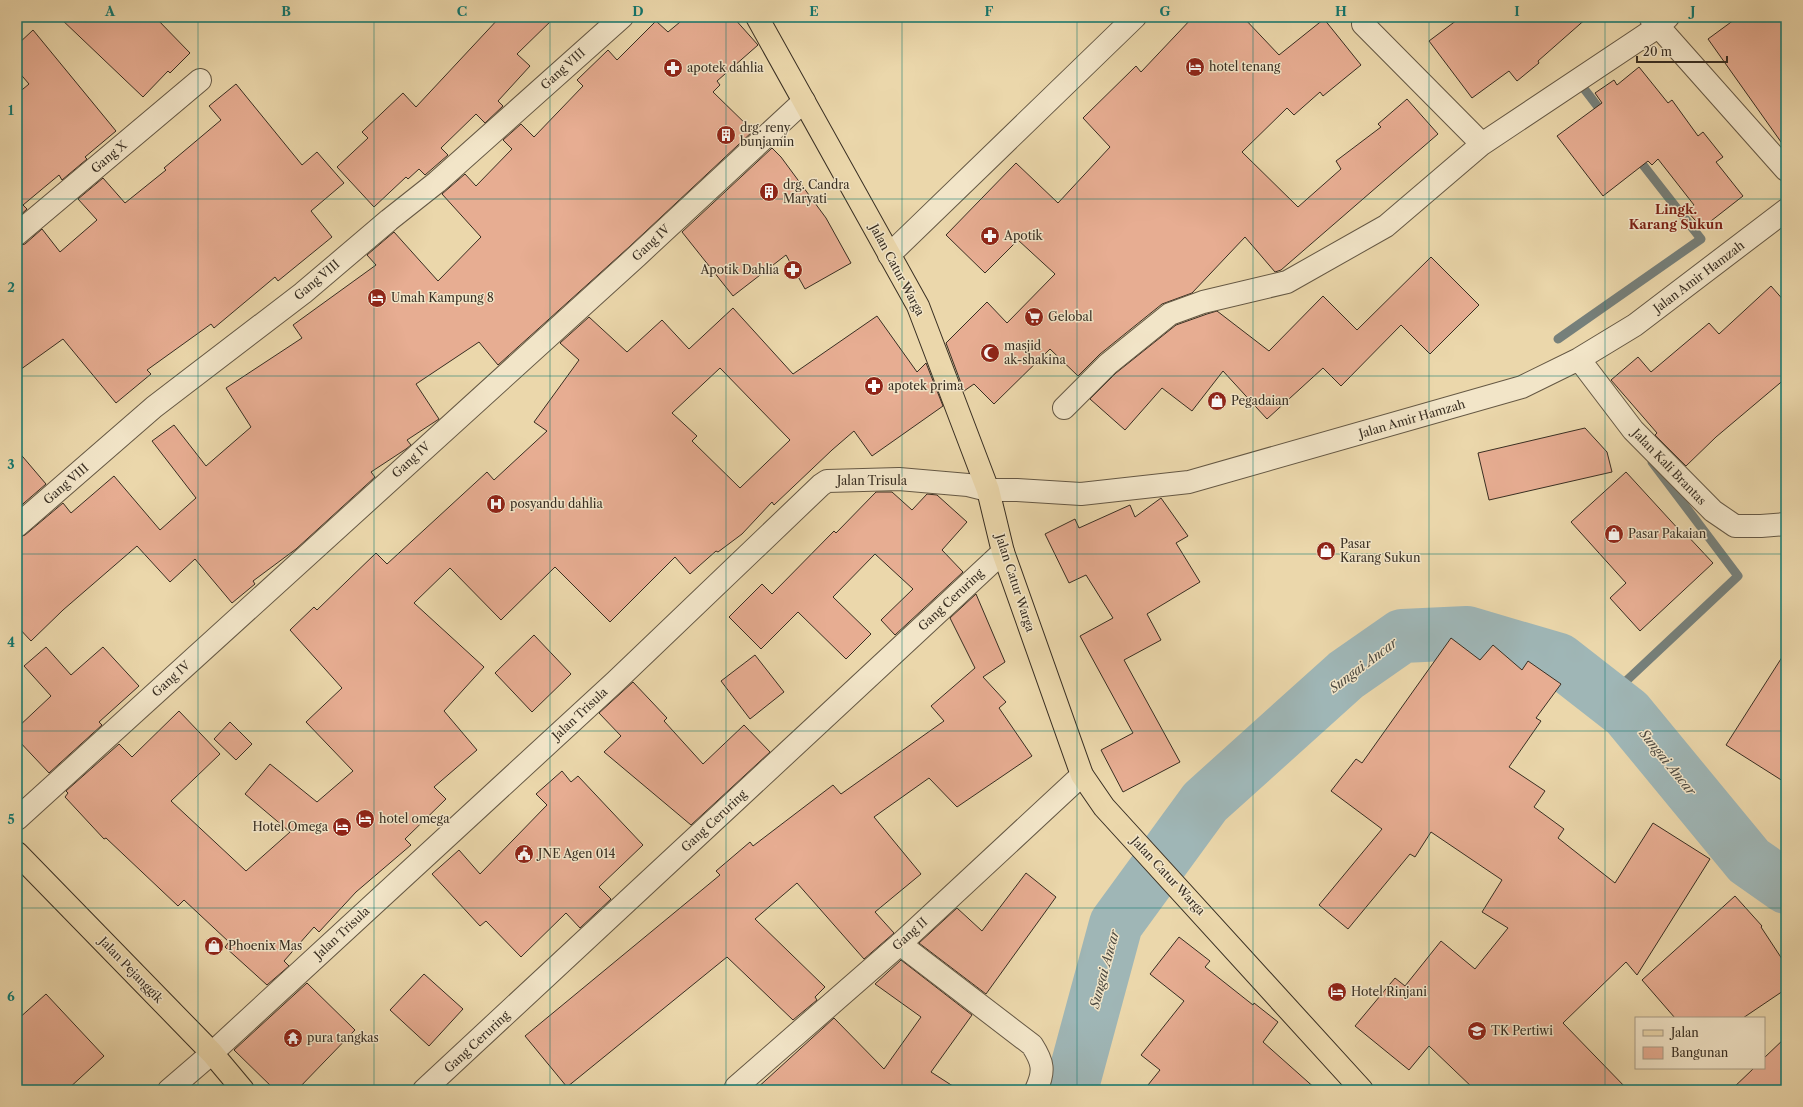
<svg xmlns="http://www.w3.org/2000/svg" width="1803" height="1107" viewBox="0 0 1803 1107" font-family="'Libre Caslon Text',serif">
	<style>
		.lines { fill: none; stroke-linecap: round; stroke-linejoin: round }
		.stream { stroke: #76807b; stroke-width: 9 }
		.river { stroke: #9fb6b6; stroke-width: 54 }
		.building { fill: #e7ad92; stroke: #382e22; fill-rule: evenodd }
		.minor-casing { stroke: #655844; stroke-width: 24 }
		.major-casing { stroke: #382e22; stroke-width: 24 }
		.minor { stroke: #f2e5c8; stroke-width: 22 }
		.major { stroke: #ebd7ab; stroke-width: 22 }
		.grid { fill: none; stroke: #0f766e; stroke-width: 1; stroke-opacity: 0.55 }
		.labels { text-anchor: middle; stroke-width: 3; stroke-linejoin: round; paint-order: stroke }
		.poi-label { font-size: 12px; fill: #382e22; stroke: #f2e5c8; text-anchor: start }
		.street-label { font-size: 12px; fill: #382e22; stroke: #f2e5c8 }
		.neighbourhood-label { font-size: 13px; font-weight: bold; fill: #7a1f14; stroke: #f2e5c8 }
		.water-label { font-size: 13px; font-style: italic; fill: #4d4940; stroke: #f2e5c8 }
		.neatline { fill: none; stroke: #0f766e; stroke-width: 1.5 }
		.grid-label { font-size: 13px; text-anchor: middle; font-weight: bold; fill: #0f766e }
	</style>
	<rect width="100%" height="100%" fill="#ebd7ab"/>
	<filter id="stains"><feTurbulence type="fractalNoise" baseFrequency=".005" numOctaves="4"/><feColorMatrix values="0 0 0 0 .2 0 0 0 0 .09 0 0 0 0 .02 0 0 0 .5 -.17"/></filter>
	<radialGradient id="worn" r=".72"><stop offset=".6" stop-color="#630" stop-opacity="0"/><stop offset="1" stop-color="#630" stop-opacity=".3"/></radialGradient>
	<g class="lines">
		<path class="stream" d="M 1582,86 L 1605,116
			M 1558,339 L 1701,239 L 1636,156
			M 1608,698 L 1738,576 L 1652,462"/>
		<path class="river" d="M 1071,1090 L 1116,924 L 1205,802 L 1346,675 L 1402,636 L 1467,633 L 1559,660 L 1627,713 L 1749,861 L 1786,887"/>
	</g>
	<path class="building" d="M 59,17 L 155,17 L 190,53 L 170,73 L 168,71 L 143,97 Z
		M 500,17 L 555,17 L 517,54 L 530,66 L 498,101 L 503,106 L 485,123 L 476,114 L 441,148 L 448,155 L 425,175 L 419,169 L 408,179 L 406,177 L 374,207 L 337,167 L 368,138 L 362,132 L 403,93 L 416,107 Z
		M 686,17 L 733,17 L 758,45 L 717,81 L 720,85 L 713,92 L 753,131 L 629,247 L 498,365 L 479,342 L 416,384 L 439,419 L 407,440 L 411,445 L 406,449 L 371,472 L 375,477 L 296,549 L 253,581 L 255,584 L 232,603 L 195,559 L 170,582 L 137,546 L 63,610 L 31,641 L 17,626 L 17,538 L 25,535 L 63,503 L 71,513 L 114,476 L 160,530 L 196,498 L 152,441 L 174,425 L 206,466 L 251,427 L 226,388 L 302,338 L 293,325 L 376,265 L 367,255 L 394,232 L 438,281 L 481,237 L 442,194 L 465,174 L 476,186 L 512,149 L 503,140 L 521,124 L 534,137 L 583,86 L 577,80 L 608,50 L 617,60 L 656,21 L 668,32 Z
		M 1193,17 L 1243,17 L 1279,55 L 1324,19 L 1361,65 L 1323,96 L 1320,92 L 1294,115 L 1287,108 L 1242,152 L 1298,207 L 1341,169 L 1336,161 L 1381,127 L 1378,124 L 1407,99 L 1438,134 L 1281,270 L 1275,272 L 1245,237 L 1192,293 L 1162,304 L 1100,354 L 1078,376 L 1050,349 L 994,404 L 974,384 L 964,391 L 946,343 L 987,302 L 1007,323 L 1055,274 L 1018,240 L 985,273 L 946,235 L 1016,163 L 1058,203 L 1110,147 L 1083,118 L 1136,66 L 1141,72 Z
		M 1461,17 L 1588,17 L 1538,61 L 1539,63 L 1517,81 L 1509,71 L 1472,98 L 1429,41 Z
		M 1738,17 L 1786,17 L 1786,149 L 1708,39 Z
		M 33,30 L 116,131 L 85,157 L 87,159 L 62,180 L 59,175 L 23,205 L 27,209 L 17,218 L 17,94 L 29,84 L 17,70 L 17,45 Z
		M 1639,67 L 1668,103 L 1672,100 L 1698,136 L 1703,132 L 1723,157 L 1716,162 L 1743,196 L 1702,228 L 1687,211 L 1694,205 L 1658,159 L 1652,165 L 1648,161 L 1603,196 L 1557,136 L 1602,103 L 1595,93 L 1614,80 L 1617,85 Z
		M 236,84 L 302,165 L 317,152 L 344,183 L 311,211 L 332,237 L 278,281 L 275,277 L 214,328 L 211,324 L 147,370 L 151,374 L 116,403 L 63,339 L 17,372 L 17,246 L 25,244 L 42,229 L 60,252 L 97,220 L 78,199 L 103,178 L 125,203 L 166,170 L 164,168 L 221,120 L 209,106 Z
		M 772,148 L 781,157 L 826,218 L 851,263 L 805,289 L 786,255 L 733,296 L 682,232 Z
		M 1431,257 L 1479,305 L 1430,354 L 1401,325 L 1341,386 L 1323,368 L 1267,419 L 1223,371 L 1192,411 L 1162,388 L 1125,430 L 1090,399 L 1116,373 L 1176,325 L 1207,314 L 1217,311 L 1269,351 L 1323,296 L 1357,330 Z
		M 1771,286 L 1786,303 L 1786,378 L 1716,437 L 1686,466 L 1655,435 L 1657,433 L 1611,380 L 1638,357 L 1651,372 L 1709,323 L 1719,334 Z
		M 733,308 L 793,374 L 877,316 L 917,372 L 926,363 L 943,406 L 872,456 L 854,431 L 832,450 L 774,505 L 772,502 L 742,534 L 718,552 L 716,551 L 690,574 L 675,557 L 610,622 L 555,567 L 501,620 L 450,568 L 414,603 L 484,667 L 444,711 L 477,750 L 434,787 L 446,799 L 405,839 L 411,845 L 356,892 L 319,932 L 314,927 L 284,961 L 289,966 L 267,985 L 225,947 L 229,942 L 184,900 L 178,906 L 106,838 L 104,839 L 65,797 L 68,793 L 66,791 L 119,744 L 132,757 L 179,711 L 220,754 L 171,801 L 246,871 L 290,832 L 245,794 L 270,764 L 317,802 L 353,771 L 306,722 L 342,688 L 290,630 L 314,607 L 317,610 L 376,553 L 387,564 L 487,472 L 494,480 L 547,431 L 534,422 L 579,360 L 560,343 L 589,317 L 627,352 L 662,320 L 689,349 ZM 720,368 L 790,440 L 740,488 L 692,441 L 697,436 L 672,413 Z
		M 1585,428 L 1607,452 L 1612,472 L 1489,500 L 1478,453 Z
		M 17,450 L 46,484 L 17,509 Z
		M 1626,472 L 1681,532 L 1683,531 L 1713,563 L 1640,631 L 1610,598 L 1626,583 L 1571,522 Z
		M 876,492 L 892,492 L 912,510 L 927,494 L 937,495 L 967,522 L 942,550 L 963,572 L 895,635 L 881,620 L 913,589 L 875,554 L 833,597 L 871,634 L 846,659 L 798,612 L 761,649 L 729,617 L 762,584 L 772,594 L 834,531 L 836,533 Z
		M 1161,498 L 1188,536 L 1176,543 L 1200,582 L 1147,614 L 1161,640 L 1124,660 L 1180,762 L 1123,792 L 1101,750 L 1133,733 L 1080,636 L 1113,618 L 1086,575 L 1069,583 L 1045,534 L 1075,519 L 1079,528 L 1130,505 L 1135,517 Z
		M 976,594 L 1005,662 L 983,677 L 1006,702 L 999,708 L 1032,756 L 957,807 L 929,778 L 874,817 L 921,874 L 875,912 L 894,933 L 864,959 L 797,883 L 755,919 L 825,987 L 815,997 L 817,1000 L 793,1020 L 727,957 L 567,1087 L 525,1036 L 720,875 L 716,871 L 750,842 L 753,846 L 833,785 L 841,794 L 944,721 L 931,706 L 975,668 L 950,618 Z
		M 534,635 L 571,674 L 532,712 L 495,673 Z
		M 1451,638 L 1480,660 L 1493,645 L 1522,670 L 1528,661 L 1561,684 L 1536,718 L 1541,721 L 1509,767 L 1545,791 L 1534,807 L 1564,829 L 1558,838 L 1615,883 L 1653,823 L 1710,859 L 1637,975 L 1626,962 L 1563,1023 L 1628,1090 L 1475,1090 L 1429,1046 L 1409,1070 L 1355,1026 L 1395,978 L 1405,986 L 1441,941 L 1475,969 L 1508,928 L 1482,912 L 1502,880 L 1431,832 L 1415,857 L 1410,854 L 1348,929 L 1319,905 L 1382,829 L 1331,791 L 1356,759 L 1362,763 Z
		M 46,647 L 71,675 L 103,647 L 139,686 L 99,722 L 102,725 L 49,773 L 17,739 L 17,728 L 51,696 L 24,666 Z
		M 1786,651 L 1786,783 L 1726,745 Z
		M 755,655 L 784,692 L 750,719 L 721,681 Z
		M 633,682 L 667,718 L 664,721 L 703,764 L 744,725 L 770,752 L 691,825 L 604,752 L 621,736 L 599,713 Z
		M 230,722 L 252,744 L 236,760 L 214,739 Z
		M 562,771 L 571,782 L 578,776 L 643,845 L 599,887 L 611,899 L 580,928 L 566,913 L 521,957 L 486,921 L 480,926 L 432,874 L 459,850 L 480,874 L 547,805 L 536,794 Z
		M 1026,873 L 1056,897 L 986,994 L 919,943 L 957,908 L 982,931 Z
		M 1735,896 L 1762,926 L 1761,927 L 1786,965 L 1786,989 L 1743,1018 L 1675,1018 L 1642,980 Z
		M 1179,937 L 1210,961 L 1205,967 L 1253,1005 L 1254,1003 L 1278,1022 L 1263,1042 L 1317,1090 L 1144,1090 L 1160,1070 L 1141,1055 L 1184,1001 L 1150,974 Z
		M 901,960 L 972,1015 L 931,1072 L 959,1090 L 755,1090 L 834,1018 L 884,1069 L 921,1017 L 875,984 Z
		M 424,974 L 463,1009 L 429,1046 L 390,1010 Z
		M 307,983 L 355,1030 L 297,1090 L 275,1090 L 234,1050 Z
		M 46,994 L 104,1056 L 67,1090 L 17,1090 L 17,1020 Z
		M 1786,1037 L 1786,1090 L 1731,1090 L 1754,1068 L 1764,1068 L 1764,1058 Z"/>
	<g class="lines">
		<g class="minor-casing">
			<path id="minor" d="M 1650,17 L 1786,170
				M 1363,24 L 1482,144
				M 17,234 L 200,80
				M 889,255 L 1135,17
				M 1579,359 L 1633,430 L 1713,511 L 1735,526 L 1761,526 L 1786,524
				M 1064,408 L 1108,364 L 1170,314 L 1203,302 L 1287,282 L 1386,226 L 1482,144 L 1659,26 L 1668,17
				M 17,526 L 154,407 L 303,293 L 389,220 L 437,182 L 622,17
				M 17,819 L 637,256 L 804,101
				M 900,944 L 1032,1045 C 1043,1062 1045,1071 1036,1090
				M 169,1090 L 212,1053 L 616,681 L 821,485 L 827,481 L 899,479 L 968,485 L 988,490 L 1017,490 L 1081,494 L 1189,482 L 1522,387 L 1579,359 L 1635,325 L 1786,210
				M 424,1090 L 1003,552
				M 735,1090 L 736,1087 L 900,944 L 1082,775"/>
		</g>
		<g class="major-casing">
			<path id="major" d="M 757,17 L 918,306 L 988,490 L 1003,552 L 1082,775 L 1104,807 L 1362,1090
				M 17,853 L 212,1053 L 243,1090"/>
		</g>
		<use href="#minor" class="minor"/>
		<use href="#major" class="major"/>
	</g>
	<path class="grid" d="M 198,17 L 198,1090M 374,17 L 374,1090M 550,17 L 550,1090M 726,17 L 726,1090M 902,17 L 902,1090M 1077,17 L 1077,1090M 1253,17 L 1253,1090M 1429,17 L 1429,1090M 1605,17 L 1605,1090M 17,199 L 1786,199M 17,376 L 1786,376M 17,554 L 1786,554M 17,731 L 1786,731M 17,908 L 1786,908"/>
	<defs>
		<g id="hotel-disc" transform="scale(1)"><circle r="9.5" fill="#8f2418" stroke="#f2e5c8"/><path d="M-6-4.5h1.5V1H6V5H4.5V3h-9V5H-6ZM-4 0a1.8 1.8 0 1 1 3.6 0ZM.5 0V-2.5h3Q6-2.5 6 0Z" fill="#fff"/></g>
		<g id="pharmacy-disc" transform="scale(1)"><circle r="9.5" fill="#8f2418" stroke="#f2e5c8"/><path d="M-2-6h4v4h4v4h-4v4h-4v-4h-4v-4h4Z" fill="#fff"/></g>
		<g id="building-disc" transform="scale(1)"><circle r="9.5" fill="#8f2418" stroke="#f2e5c8"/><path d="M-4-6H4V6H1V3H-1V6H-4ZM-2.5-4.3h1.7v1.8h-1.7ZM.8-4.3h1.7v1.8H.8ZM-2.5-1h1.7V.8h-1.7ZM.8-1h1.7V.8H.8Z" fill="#fff"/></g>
		<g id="supermarket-disc" transform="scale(1)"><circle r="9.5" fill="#8f2418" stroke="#f2e5c8"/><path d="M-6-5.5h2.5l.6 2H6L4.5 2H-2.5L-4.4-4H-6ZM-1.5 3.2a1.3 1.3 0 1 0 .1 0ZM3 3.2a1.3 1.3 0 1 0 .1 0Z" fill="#fff"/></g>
		<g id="mosque-disc" transform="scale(1)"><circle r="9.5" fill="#8f2418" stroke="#f2e5c8"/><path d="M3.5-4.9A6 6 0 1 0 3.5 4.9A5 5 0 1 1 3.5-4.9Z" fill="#fff"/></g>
		<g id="shop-disc" transform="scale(1)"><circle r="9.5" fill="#8f2418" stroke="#f2e5c8"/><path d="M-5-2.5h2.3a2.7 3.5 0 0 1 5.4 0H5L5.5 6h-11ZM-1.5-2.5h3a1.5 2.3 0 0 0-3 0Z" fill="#fff"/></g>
		<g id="hospital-disc" transform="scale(1)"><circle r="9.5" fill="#8f2418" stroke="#f2e5c8"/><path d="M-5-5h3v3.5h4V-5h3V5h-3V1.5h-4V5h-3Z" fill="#fff"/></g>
		<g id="civic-disc" transform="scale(1)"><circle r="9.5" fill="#8f2418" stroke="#f2e5c8"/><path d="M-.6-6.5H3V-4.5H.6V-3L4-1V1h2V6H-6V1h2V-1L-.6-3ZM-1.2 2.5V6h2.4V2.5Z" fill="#fff"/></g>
		<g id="school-disc" transform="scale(1)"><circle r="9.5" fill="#8f2418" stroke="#f2e5c8"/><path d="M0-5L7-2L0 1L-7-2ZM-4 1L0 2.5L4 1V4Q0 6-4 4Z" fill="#fff"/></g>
		<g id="temple-disc" transform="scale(1)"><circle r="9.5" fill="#8f2418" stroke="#f2e5c8"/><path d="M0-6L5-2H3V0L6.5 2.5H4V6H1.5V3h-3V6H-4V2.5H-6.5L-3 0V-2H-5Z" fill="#fff"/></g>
	</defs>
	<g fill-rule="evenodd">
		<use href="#hotel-disc" x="1195" y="67"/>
		<use href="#pharmacy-disc" x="673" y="68"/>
		<use href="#building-disc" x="726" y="135"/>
		<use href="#building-disc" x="769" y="192"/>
		<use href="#pharmacy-disc" x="990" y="236"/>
		<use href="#pharmacy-disc" x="793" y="270"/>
		<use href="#hotel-disc" x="377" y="298"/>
		<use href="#supermarket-disc" x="1034" y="317"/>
		<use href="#mosque-disc" x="990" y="353"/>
		<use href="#pharmacy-disc" x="874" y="386"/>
		<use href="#shop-disc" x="1217" y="401"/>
		<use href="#hospital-disc" x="496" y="504"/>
		<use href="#shop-disc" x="1614" y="534"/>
		<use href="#shop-disc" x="1326" y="551"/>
		<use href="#hotel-disc" x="365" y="819"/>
		<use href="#hotel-disc" x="342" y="827"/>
		<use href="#civic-disc" x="524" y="854"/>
		<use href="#shop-disc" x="214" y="946"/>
		<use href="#hotel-disc" x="1337" y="992"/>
		<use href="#school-disc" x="1477" y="1031"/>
		<use href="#temple-disc" x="293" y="1038"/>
	</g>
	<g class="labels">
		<g class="poi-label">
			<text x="1209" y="71">hotel tenang</text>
			<text x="687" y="72">apotek dahlia</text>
			<text x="740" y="132">drg. reny<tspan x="740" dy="14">bunjamin</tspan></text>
			<text x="783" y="189">drg. Candra<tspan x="783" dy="14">Maryati</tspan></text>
			<text x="1004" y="240">Apotik</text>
			<text x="779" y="274" text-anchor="end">Apotik Dahlia</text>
			<text x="391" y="302">Umah Kampung 8</text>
			<text x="1048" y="321">Gelobal</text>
			<text x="1004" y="350">masjid<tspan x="1004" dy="14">ak-shakina</tspan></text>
			<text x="888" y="390">apotek prima</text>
			<text x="1231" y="405">Pegadaian</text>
			<text x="510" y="508">posyandu dahlia</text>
			<text x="1628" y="538">Pasar Pakaian</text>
			<text x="1340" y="548">Pasar<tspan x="1340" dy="14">Karang Sukun</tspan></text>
			<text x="379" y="823">hotel omega</text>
			<text x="328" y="831" text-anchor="end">Hotel Omega</text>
			<text x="538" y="858">JNE Agen 014</text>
			<text x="228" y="950">Phoenix Mas</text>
			<text x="1351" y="996">Hotel Rinjani</text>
			<text x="1491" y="1035">TK Pertiwi</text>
			<text x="307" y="1042">pura tangkas</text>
		</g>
		<g class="street-label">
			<text transform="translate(563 69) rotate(-42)" y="4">Gang VIII</text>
			<text transform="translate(109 157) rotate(-40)" y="4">Gang X</text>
			<text transform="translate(651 243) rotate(-43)" y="4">Gang IV</text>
			<text transform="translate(897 270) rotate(62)" y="4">Jalan Catur Warga</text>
			<text transform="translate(1699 277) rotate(-37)" y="4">Jalan Amir Hamzah</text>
			<text transform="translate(317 280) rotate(-40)" y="4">Gang VIII</text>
			<text transform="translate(1412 419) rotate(-16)" y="4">Jalan Amir Hamzah</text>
			<text transform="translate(411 460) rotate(-42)" y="4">Gang IV</text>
			<text transform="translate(1669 467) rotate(46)" y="4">Jalan Kali Brantas</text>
			<text x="872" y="485">Jalan Trisula</text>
			<text transform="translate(66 484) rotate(-41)" y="4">Gang VIII</text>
			<text transform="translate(1015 583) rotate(72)" y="4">Jalan Catur Warga</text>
			<text transform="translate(951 600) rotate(-43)" y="4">Gang Ceruring</text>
			<text transform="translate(171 679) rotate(-42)" y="4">Gang IV</text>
			<text transform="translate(580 714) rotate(-43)" y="4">Jalan Trisula</text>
			<text transform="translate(714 821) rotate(-43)" y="4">Gang Ceruring</text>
			<text transform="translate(1168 876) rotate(47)" y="4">Jalan Catur Warga</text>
			<text transform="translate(342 933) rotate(-43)" y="4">Jalan Trisula</text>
			<text transform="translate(910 934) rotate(-42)" y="4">Gang II</text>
			<text transform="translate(131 970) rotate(46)" y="4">Jalan Pejanggik</text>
			<text transform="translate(477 1042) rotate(-43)" y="4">Gang Ceruring</text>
		</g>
		<g class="neighbourhood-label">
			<text x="1676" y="214">Lingk.<tspan x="1676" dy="15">Karang Sukun</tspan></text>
		</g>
		<g class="water-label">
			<text transform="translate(1363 665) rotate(-37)" y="5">Sungai Ancar</text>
			<text transform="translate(1668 762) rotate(51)" y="5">Sungai Ancar</text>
			<text transform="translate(1104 969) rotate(-75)" y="5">Sungai Ancar</text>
		</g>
	</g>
	<rect width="1803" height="1107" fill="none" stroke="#ebd7ab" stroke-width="44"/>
	<rect x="1635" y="1017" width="130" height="52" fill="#f2e5c8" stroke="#a89c86"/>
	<rect x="1643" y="1030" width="20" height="6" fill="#ebd7ab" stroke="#a89c86"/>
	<text x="1671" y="1037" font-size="12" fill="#382e22">Jalan</text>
	<rect x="1643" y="1047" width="20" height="12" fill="#e7ad92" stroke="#a89c86"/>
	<text x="1671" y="1057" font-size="12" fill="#382e22">Bangunan</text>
	<path d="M1637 56v6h90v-6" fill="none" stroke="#382e22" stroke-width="2"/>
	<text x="1643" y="56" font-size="12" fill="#382e22" stroke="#f2e5c8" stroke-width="3" paint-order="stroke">20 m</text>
	<rect x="22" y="22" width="1759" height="1063" class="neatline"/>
	<g class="grid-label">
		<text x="110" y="16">A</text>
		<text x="286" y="16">B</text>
		<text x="462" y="16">C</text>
		<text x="638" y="16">D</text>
		<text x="814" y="16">E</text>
		<text x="989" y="16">F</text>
		<text x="1165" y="16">G</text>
		<text x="1341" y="16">H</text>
		<text x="1517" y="16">I</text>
		<text x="1693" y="16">J</text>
		<text x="11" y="115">1</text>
		<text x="11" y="292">2</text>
		<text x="11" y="469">3</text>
		<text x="11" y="647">4</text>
		<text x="11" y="824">5</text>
		<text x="11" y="1001">6</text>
	</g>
	<rect width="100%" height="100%" filter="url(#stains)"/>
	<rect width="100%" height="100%" fill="url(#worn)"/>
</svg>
